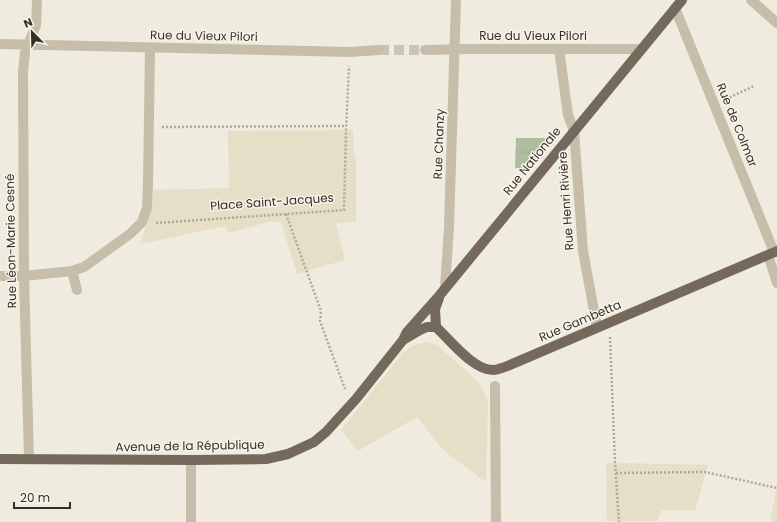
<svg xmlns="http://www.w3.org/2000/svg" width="777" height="522" viewBox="0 0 777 522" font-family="Poppins,sans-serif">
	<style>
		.green { fill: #adbd9f }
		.plaza { fill: #e6dec6 }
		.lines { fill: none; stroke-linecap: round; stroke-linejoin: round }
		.minor-tunnel { stroke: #cac5ba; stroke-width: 10; stroke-dasharray: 10 5; stroke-linecap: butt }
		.path { stroke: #b2a795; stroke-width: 2.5; stroke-dasharray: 2 2; stroke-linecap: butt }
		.minor { stroke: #c6bdab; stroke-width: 10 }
		.major { stroke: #75695c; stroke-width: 10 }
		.labels { text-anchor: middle; stroke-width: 3; stroke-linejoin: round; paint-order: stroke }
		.street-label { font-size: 12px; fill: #352f29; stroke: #f8f4ea }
	</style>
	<rect width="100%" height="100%" fill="#efebde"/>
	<path class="green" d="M 516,138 L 550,138 L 524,168 L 515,168 Z"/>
	<path class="plaza" d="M 353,130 L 354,157 L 356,158 L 356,221 L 336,224 L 345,260 L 297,274 L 281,222 L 269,222 L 228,233 L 226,226 L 140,244 L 152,208 L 153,190 L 229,188 L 228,131 Z
		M 426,342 L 437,345 L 471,375 L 482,387 L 488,403 L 486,482 L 448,454 L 439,445 L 417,417 L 358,451 L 341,430 L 404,352 L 414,345 Z
		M 606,463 L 623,463 L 708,465 L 695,511 L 662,510 L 657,521 L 607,521 Z
		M 777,486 L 777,522 L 773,522 L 770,521 Z"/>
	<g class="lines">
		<path class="minor-tunnel" d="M 379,50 L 425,50"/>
		<path class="path" d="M 726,99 L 754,86
			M 162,127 L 346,126
			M 516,152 L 538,153
			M 286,214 L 321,311 L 320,321 L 345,389
			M 156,223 L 344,210 L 346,130 L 349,66
			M 610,337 L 615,463 L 619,522
			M 616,473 L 705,472 L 777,488"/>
		<path class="minor" d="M 751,0 L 777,23
			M 675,8 L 774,252
			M 0,44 L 350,52 L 379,50
			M 559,49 L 568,115 L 574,131 L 583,251 L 597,327
			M 425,50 L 470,49 L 641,49
			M 768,255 L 777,283
			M 72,271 L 77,290
			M 0,276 L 24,276 L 72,271 L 84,267 L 130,234 L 142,222 L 147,208 L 148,184 L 150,48
			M 445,288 L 449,227 L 456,0
			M 495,386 L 496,522
			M 29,459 L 24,276 L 23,71 L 25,53 L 36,25 L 37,0
			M 191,460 L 191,522"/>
		<path class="major" d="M 436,327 L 435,309 L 439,298
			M 404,338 L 407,332 L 439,296 L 682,0
			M 0,459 L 191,460 L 266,459 L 288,454 L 314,442 L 326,432 L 356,399 L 403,340 L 420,330 L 427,327 L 436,327 C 450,340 473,370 493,370 C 497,370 501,368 505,367 L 777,251"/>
	</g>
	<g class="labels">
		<g class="street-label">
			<text transform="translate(204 36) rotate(1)" y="4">Rue du Vieux Pilori</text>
			<text x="533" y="40">Rue du Vieux Pilori</text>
			<text transform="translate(737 125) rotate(68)" y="4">Rue de Colmar</text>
			<text transform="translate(439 144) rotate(-88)" y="4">Rue Chanzy</text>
			<text transform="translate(532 161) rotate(-51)" y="4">Rue Nationale</text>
			<text transform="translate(566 201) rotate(-94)" y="4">Rue Henri Rivière</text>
			<text transform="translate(272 202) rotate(-4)" y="4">Place Saint-Jacques</text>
			<text transform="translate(11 241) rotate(-91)" y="4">Rue Léon-Marie Cesné</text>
			<text transform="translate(580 321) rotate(-23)" y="4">Rue Gambetta</text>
			<text transform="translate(190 446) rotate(-1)" y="4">Avenue de la République</text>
		</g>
	</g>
	<g transform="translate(32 32) rotate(337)" stroke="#f8f4ea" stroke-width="3" paint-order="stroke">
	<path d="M0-3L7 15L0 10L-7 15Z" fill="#352f29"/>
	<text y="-6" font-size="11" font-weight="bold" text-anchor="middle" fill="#352f29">N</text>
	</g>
	<path d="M14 502v6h56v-6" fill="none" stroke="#352f29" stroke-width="2"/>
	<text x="20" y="502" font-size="12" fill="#352f29" stroke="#f8f4ea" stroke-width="3" paint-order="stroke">20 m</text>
</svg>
